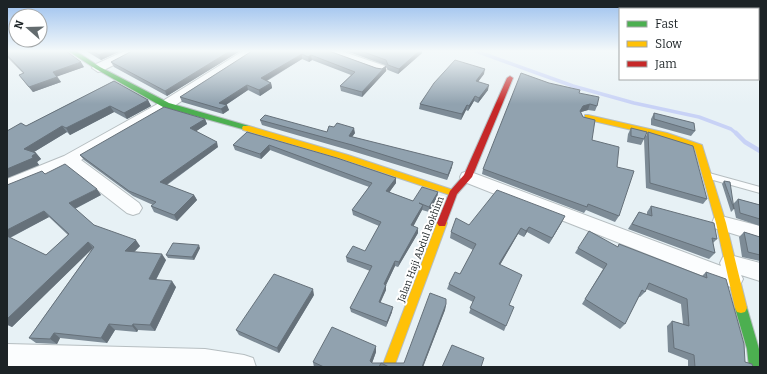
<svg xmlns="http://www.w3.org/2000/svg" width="767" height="374" viewBox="0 0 767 374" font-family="Bitter,serif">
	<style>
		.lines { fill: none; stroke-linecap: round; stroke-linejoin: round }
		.stream-far1 { stroke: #c8d2f6; stroke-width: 3.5 }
		.stream { stroke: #c8d2f6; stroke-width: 4.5 }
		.lane-casing { stroke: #b6bec1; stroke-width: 2 }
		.street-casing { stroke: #b6bec1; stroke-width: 2 }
		.fast-casing { stroke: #b6bec1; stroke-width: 2 }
		.slow-casing { stroke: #b6bec1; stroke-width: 2 }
		.jam-casing { stroke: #b6bec1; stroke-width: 2 }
		.lane { fill: #fbfdfe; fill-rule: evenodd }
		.street { fill: #fbfdfe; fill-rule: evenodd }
		.fast { fill: #4caf50; fill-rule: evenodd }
		.slow { fill: #ffc107; fill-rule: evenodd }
		.jam { fill: #c62828; fill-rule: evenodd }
		.wall { fill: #7d8b96; fill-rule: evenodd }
		.shaded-wall { fill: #66717a }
		.building { fill: #91a2af; stroke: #66717a }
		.labels { text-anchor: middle; stroke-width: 4; stroke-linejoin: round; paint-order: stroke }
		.street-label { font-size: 10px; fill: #1c2326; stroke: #fff }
	</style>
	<rect width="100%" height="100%" fill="#e7f1f5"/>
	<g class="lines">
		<path class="stream-far1" d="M 476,51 L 573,86 L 634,103 L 699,117 L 731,129 L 737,134"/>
		<path class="stream" d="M 736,133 L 745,142 L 760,151"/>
		<g class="lane-casing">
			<path id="lane" d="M 709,173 L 760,187 L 760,193 L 706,178 L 705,176 Z"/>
		</g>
		<g class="street-casing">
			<path id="street" d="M 125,51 L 141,51 L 102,71 L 98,72 L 92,68 L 94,65 Z
				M 243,51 L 258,51 L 171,108 L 81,160 L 139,203 L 142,208 L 139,213 L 133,215 L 127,213 L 68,167 L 7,192 L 7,179 L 64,156 L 161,102 Z
				M 323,51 L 341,51 L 385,66 L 387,69 L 381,73 L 377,72 L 325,53 Z
				M 468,171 L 721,266 L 720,263 L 723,257 L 730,255 L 760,263 L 760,281 L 741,275 L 743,279 L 740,285 L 733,288 L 726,285 L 462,181 L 460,177 L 462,173 Z
				M 721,216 L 760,226 L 760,242 L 714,228 L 712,223 L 714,218 Z
				M 7,344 L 205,349 L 244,355 L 253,358 L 256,367 L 7,367 Z"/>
		</g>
		<g class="fast-casing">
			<path id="fast" d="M 68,51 L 76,51 L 100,67 L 169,103 L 249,126 L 250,128 L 246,130 L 163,107 L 96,69 Z
				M 741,303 L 745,304 L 747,308 L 759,349 L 760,367 L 749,367 L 747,349 L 735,308 L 737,304 Z"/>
		</g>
		<g class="slow-casing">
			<path id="slow" d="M 585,115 L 588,115 L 667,133 L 702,145 L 726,223 L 747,308 L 745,312 L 741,313 L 737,312 L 735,308 L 716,223 L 695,149 L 662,137 L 585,119 Z
				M 243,126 L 249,126 L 348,155 L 456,191 L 458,193 L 453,196 L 342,159 L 243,130 L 242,128 Z
				M 442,219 L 445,220 L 447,223 L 394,367 L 382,367 L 437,223 L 439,220 Z"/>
		</g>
		<g class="jam-casing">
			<path id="jam" d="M 510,76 L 513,78 L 472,177 L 457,194 L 445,226 L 439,226 L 437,223 L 450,191 L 464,175 L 507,78 Z"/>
		</g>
		<use href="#lane" class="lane"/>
		<use href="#street" class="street"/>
		<use href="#fast" class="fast"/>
		<use href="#slow" class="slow"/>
		<use href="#jam" class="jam"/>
	</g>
	<path class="wall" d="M 7,51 L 84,67 L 57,76 L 61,82 L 33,92 L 19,75 L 23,73 L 8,58 L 7,58 Z
		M 86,51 L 121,51 L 101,60 Z
		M 132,51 L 240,51 L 167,96 L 114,67 L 111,62 Z
		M 252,51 L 329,51 L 376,68 L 382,69 L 386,66 L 385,65 L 346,51 L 422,51 L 422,53 L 398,74 L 388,70 L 386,67 L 386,71 L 362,97 L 341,91 L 340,86 L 351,75 L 312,60 L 309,62 L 302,59 L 267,81 L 271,83 L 272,88 L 260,96 L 248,90 L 226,105 L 229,110 L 223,114 L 182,102 L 180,97 Z
		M 484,74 L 478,81 L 488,90 L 478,103 L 474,101 L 468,111 L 466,110 L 461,120 L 419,109 L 420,104 Z
		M 114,81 L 148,100 L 151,106 L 127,119 L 114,112 L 70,135 L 67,132 L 34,152 L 36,153 L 41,159 L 37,162 L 39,165 L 7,178 L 7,131 L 26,126 Z
		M 579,93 L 597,106 L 595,111 L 588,110 L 581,112 L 592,140 L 617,167 L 619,216 L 615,222 L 586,210 L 584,213 L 482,174 L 483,169 Z
		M 654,113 L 695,131 L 691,136 L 651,125 L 651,119 Z
		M 205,119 L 207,124 L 196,131 L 218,147 L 167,185 L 194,195 L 197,200 L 177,221 L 154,212 L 151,206 L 153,205 L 133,196 L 84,160 L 80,155 Z
		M 260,120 L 327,132 L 355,133 L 352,137 L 452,167 L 447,180 L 352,151 L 262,125 Z
		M 631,128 L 646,136 L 648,132 L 707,199 L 703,204 L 646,188 L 644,139 L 641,145 L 627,142 L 628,134 Z
		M 247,132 L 396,178 L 396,183 L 389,192 L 413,201 L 438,192 L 437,198 L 429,212 L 422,210 L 413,226 L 418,233 L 398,267 L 395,266 L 386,285 L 386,290 L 380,302 L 392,312 L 386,327 L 351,312 L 350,308 L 370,271 L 347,262 L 346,257 L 365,251 L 379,226 L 353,215 L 352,210 L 369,187 L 270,150 L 261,159 L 235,150 L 233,145 Z
		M 45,174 L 101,195 L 75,209 L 94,225 L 140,246 L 134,252 L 166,260 L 156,280 L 176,287 L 155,331 L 138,330 L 137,332 L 115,330 L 107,343 L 60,338 L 57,344 L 36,343 L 29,338 L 93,248 L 12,327 L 7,325 L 7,185 ZM 49,217 L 68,235 L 46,255 L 10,238 Z
		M 724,181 L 734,209 L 731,212 L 722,184 Z
		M 738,199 L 760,205 L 760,226 L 736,218 L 733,204 Z
		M 651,206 L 717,239 L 713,243 L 715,253 L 709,259 L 628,229 L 639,212 L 647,215 L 647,212 Z
		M 562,222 L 549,244 L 527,232 L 524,237 L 518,234 L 500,265 L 509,305 L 506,326 L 504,331 L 469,313 L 473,302 L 447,289 L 449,284 L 460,274 L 473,250 L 450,238 L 451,232 L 469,225 Z
		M 744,232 L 760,237 L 760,261 L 742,257 L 739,237 Z
		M 618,247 L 702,276 L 706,272 L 745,362 L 753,367 L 688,367 L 688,360 L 668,352 L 667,326 L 672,321 L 683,324 L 681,304 L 646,289 L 645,292 L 640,297 L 639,297 L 625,324 L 620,329 L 582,304 L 603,269 L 575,253 L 578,248 Z
		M 200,248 L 194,260 L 168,258 L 166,255 Z
		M 314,295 L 279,353 L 239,335 L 236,330 Z
		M 446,304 L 445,310 L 423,367 L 314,367 L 313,362 L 376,346 L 376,352 L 372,363 L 404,363 Z"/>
	<path class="shaded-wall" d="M 107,51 L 121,51 L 101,60 L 99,55 Z
		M 230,51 L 240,51 L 167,96 L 165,91 Z
		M 419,51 L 422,51 L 422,53 L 398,74 L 399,69 Z
		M 302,54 L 302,59 L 262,83 L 261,78 Z
		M 311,55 L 312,60 L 309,62 L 308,57 Z
		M 81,62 L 84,67 L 56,77 L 53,72 Z
		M 386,66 L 386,71 L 362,97 L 362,92 Z
		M 485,69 L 484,74 L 475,86 L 476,81 Z
		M 57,77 L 61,82 L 33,92 L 29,87 Z
		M 271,83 L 272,88 L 260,96 L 259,90 Z
		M 247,85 L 248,90 L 221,108 L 219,103 Z
		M 489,85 L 488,90 L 478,103 L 479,98 Z
		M 475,96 L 474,101 L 468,111 L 469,106 Z
		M 148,100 L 151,106 L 127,119 L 124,113 Z
		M 590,104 L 588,110 L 581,112 L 580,111 L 583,106 Z
		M 227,105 L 229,110 L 223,114 L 221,109 Z
		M 467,105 L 466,110 L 461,120 L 462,114 Z
		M 110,106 L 114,112 L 70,135 L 66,128 Z
		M 205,119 L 207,124 L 192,134 L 190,128 Z
		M 62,126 L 67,132 L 29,155 L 24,149 Z
		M 354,128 L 355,133 L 349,141 L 349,136 Z
		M 217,142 L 218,147 L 163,187 L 160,182 Z
		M 269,145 L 270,150 L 261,159 L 260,154 Z
		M 36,153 L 41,159 L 37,162 L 39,165 L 7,178 L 7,169 L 32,156 Z
		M 453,162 L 452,167 L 447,180 L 448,175 Z
		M 396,178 L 396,183 L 386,197 L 386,191 Z
		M 97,189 L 101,195 L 74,209 L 69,203 Z
		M 438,192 L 437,198 L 429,212 L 429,207 Z
		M 194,195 L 197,200 L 177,221 L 174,215 Z
		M 423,205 L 422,210 L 411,231 L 411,225 Z
		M 44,211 L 49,217 L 7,239 L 7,230 Z
		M 565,216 L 562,222 L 549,244 L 552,238 Z
		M 529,227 L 527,232 L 524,237 L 526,231 Z
		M 418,228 L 418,233 L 398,267 L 399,262 Z
		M 521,228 L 518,234 L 497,270 L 499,264 Z
		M 136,240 L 140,246 L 129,257 L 125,251 Z
		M 88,242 L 93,248 L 12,327 L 7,324 L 7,319 Z
		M 199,245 L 200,248 L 194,260 L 192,257 Z
		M 162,254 L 166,260 L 153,285 L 149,279 Z
		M 395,261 L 395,266 L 386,285 L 386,290 L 379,306 L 379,302 L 384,284 Z
		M 172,281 L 176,287 L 155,331 L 150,325 Z
		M 313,289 L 314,295 L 279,353 L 277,348 Z
		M 446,304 L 445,310 L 423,367 L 422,367 Z
		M 393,307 L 392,312 L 386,327 L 387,322 Z
		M 109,324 L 115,330 L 107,343 L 101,338 Z
		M 133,324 L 138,330 L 137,332 L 132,326 Z
		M 54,333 L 60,338 L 57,344 L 50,339 Z
		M 376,346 L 376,352 L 371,366 L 370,361 Z"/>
	<path class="building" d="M 7,51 L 66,51 L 81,62 L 53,72 L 57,77 L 29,87 L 19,75 L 24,73 L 7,55 Z
		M 92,51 L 107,51 L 99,55 Z
		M 132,51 L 230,51 L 165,91 L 111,62 Z
		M 252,51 L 329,51 L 376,68 L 382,69 L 386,66 L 362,92 L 340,86 L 355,72 L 311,55 L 308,57 L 302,54 L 261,78 L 271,83 L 259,90 L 247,85 L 219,103 L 227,105 L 221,109 L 180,97 Z
		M 361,51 L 419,51 L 399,69 L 388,65 L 386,60 Z
		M 455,60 L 485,69 L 476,81 L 489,85 L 479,98 L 475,96 L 469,106 L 467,105 L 462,114 L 420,104 L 434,83 Z
		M 521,73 L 549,83 L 580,90 L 579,93 L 599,97 L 597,106 L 590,104 L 583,106 L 580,111 L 583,117 L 595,120 L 592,140 L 619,147 L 617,167 L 634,171 L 619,216 L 588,204 L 587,207 L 483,169 Z
		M 114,81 L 148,100 L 124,113 L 110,106 L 66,128 L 62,126 L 24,149 L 36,153 L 32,156 L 33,158 L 7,169 L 7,131 L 21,123 L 26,126 Z
		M 164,107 L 205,119 L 190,128 L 217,142 L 160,182 L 194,195 L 174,215 L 151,206 L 156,202 L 129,191 L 80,155 Z
		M 654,113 L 694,123 L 695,131 L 654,119 Z
		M 265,115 L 327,132 L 329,126 L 334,127 L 337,123 L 354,128 L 349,136 L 453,162 L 448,175 L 352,145 L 260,120 Z
		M 631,128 L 647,132 L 644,139 L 631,136 Z
		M 247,132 L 337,158 L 396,178 L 386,191 L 413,201 L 422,187 L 438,192 L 429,207 L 419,203 L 423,205 L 411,225 L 418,228 L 399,262 L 395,261 L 384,284 L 386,285 L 379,302 L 393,307 L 387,322 L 350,308 L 372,266 L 346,257 L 353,246 L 365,251 L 381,222 L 352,210 L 372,183 L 269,145 L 260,154 L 233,145 Z
		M 648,132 L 693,146 L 707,199 L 650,183 Z
		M 65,164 L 97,189 L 69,203 L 94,225 L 136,240 L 125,251 L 162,254 L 149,279 L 172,281 L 150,325 L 133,324 L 132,326 L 109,324 L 101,338 L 54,333 L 50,339 L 29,338 L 94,247 L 88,242 L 7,319 L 7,236 L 46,255 L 69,234 L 44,211 L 7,230 L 7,185 L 42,171 L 45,174 Z
		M 724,181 L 730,182 L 734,209 Z
		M 497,190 L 565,216 L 552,238 L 529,227 L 526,231 L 521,228 L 499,264 L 522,275 L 509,305 L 514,307 L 506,326 L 470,308 L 475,297 L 449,284 L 455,272 L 460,274 L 476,244 L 451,232 L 456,218 L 469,225 Z
		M 738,199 L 760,205 L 760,219 L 740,213 Z
		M 651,206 L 714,223 L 717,239 L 712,238 L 715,253 L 632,224 L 639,212 L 652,216 Z
		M 589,231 L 618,247 L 619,244 L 707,278 L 706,272 L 726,279 L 744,344 L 745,362 L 752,364 L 753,367 L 695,367 L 694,355 L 674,348 L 672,321 L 689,326 L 687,299 L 649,283 L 645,292 L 642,290 L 625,324 L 585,299 L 607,264 L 578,248 Z
		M 744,232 L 760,237 L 760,255 L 748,252 Z
		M 173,243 L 199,245 L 192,257 L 166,255 Z
		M 274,274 L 313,289 L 277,348 L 236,330 Z
		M 430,293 L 446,299 L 446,304 L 422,367 L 389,367 L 381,363 L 379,367 L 324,367 L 313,362 L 332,327 L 376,346 L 370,361 L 372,363 L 404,363 Z
		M 452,345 L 484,358 L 481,367 L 442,367 Z"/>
	<linearGradient id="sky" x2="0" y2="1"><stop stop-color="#9bc0ee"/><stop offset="0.49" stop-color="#f4f9fa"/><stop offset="1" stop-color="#f4f9fa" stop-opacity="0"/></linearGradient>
	<rect width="767" height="104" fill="url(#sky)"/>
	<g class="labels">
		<g class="street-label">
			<text transform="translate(420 249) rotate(-69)" y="4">Jalan Haji Abdul Rokhim</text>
		</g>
	</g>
	<rect width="767" height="374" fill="none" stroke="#1c2326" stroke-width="16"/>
	<rect x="619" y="8" width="140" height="72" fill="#ffffff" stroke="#a4a7a8"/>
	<rect x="627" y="21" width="20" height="6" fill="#4caf50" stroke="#a4a7a8"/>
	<text x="655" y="28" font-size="12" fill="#1c2326">Fast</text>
	<rect x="627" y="41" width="20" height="6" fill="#ffc107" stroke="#a4a7a8"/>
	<text x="655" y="48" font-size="12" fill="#1c2326">Slow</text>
	<rect x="627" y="61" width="20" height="6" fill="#c62828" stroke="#a4a7a8"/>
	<text x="655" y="68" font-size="12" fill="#1c2326">Jam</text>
	<g transform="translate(28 28) rotate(290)"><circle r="19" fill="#ffffff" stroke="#a4a7a8"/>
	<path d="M0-3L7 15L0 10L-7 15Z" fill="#636b6e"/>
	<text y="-6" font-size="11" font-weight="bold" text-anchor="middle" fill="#1c2326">N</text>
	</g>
</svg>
